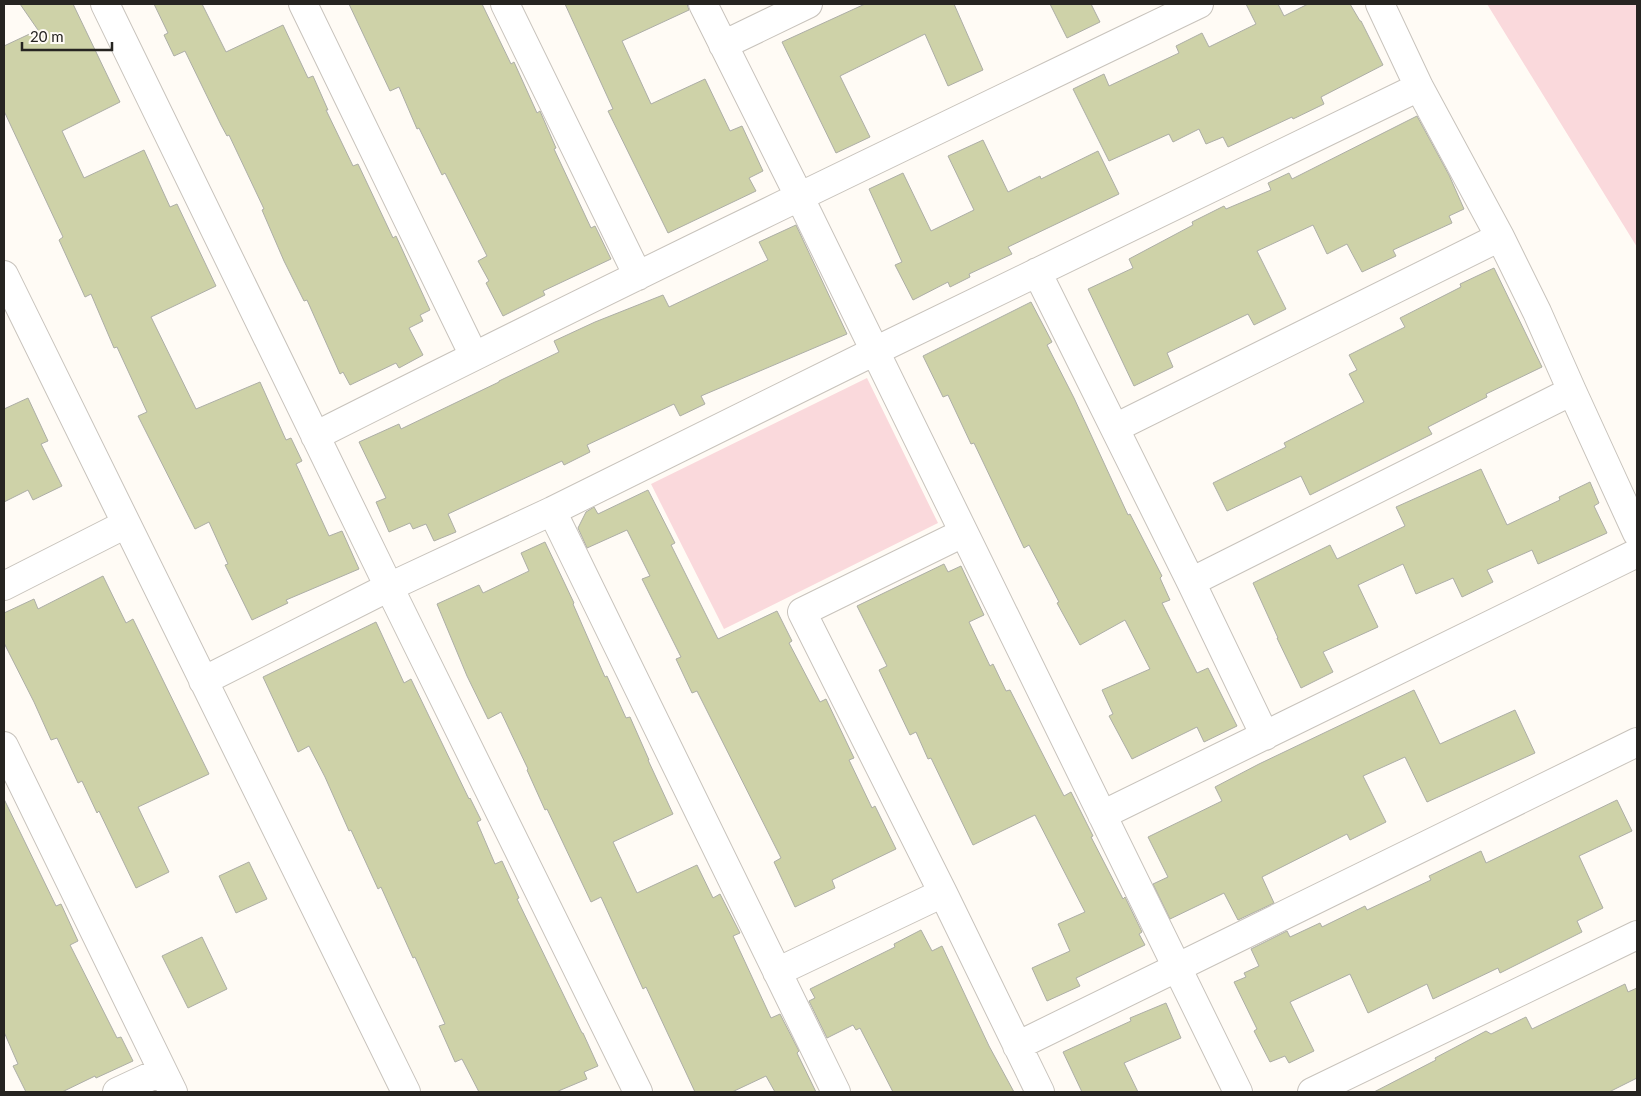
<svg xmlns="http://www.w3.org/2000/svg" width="1641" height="1096" viewBox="0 0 1641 1096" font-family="Lato,sans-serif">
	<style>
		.green { fill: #fad9dc }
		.building { fill: #ced2a8; stroke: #adaea6 }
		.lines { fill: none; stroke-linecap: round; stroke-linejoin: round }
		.minor-casing { stroke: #c8c3bc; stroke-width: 30 }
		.minor { stroke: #fff; stroke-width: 28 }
	</style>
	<rect width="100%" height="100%" fill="#fffbf5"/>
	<path class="green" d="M 1488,4 L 1637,4 L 1637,247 L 1487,4 Z
		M 867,378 L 938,523 L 724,629 L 651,484 Z"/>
	<path class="building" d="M 20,4 L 73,4 L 120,102 L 62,131 L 84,178 L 144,150 L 170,207 L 177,204 L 216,286 L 151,317 L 196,409 L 260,382 L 286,440 L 291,438 L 302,461 L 296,464 L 329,536 L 342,531 L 359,569 L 286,600 L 288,603 L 252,620 L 225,565 L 228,564 L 209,522 L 195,529 L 138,416 L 147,412 L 117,347 L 114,348 L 91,294 L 85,297 L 59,240 L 63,237 L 4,111 L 4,46 L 38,30 Z
		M 154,4 L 202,4 L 226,52 L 283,25 L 308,78 L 313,76 L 328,110 L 326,110 L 353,166 L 358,164 L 393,238 L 396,236 L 430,310 L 420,315 L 423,321 L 409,328 L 423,355 L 399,368 L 396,363 L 350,385 L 343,372 L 340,374 L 307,300 L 304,301 L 284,261 L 262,210 L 264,209 L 229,135 L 227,136 L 221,125 L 185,51 L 174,56 L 164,35 L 168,33 Z
		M 349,4 L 482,4 L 511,64 L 514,62 L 537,113 L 540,111 L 556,148 L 554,149 L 591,228 L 595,226 L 611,259 L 543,291 L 545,295 L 503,316 L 486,283 L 489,281 L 478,261 L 487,256 L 445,173 L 442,175 L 419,128 L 417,129 L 399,87 L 390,91 Z
		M 565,4 L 687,4 L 689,10 L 622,41 L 651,104 L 705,79 L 730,131 L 742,126 L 763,171 L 749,178 L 756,191 L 668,233 L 608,111 L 613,109 Z
		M 865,4 L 954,4 L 983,70 L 948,86 L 925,34 L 840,76 L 870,137 L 836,153 L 782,42 Z
		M 1050,4 L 1091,4 L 1100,22 L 1067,38 Z
		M 1246,4 L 1278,4 L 1284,16 L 1308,4 L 1350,4 L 1360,21 L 1361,21 L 1383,65 L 1321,97 L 1324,104 L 1293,119 L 1292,117 L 1228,147 L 1223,137 L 1206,144 L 1199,129 L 1173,142 L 1169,134 L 1109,161 L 1073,89 L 1104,74 L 1109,86 L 1179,53 L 1176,46 L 1202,33 L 1209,47 L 1256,24 Z
		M 1417,116 L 1449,175 L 1464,209 L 1449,216 L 1452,223 L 1393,250 L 1396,256 L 1362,272 L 1347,244 L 1327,254 L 1313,225 L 1257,251 L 1286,309 L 1254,325 L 1248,314 L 1167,353 L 1173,367 L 1134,386 L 1088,289 L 1133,268 L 1129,259 L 1193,225 L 1192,222 L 1224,206 L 1226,209 L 1271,190 L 1268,183 L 1289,173 L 1292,179 Z
		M 983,140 L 1008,192 L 1040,176 L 1041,179 L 1098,151 L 1119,194 L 1008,247 L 1012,254 L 969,274 L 970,277 L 950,287 L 948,282 L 913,300 L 895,265 L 902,262 L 869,189 L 903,173 L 931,231 L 974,210 L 948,156 Z
		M 796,225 L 847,334 L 701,396 L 705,404 L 680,416 L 674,404 L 587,445 L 590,452 L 564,465 L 562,461 L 448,514 L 456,532 L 434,541 L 426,524 L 413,529 L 410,523 L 389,532 L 376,502 L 386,498 L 359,442 L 399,424 L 401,429 L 499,382 L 499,381 L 559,352 L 554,341 L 595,322 L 663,295 L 669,307 L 768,260 L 759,242 Z
		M 1494,268 L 1542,367 L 1486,394 L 1487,397 L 1428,427 L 1432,434 L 1310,495 L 1301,476 L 1227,511 L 1213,483 L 1286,447 L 1284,443 L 1364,402 L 1349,374 L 1357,370 L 1349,355 L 1405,327 L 1400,318 L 1461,287 L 1460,284 Z
		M 1031,302 L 1052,342 L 1047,345 L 1074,398 L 1128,515 L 1130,514 L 1162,576 L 1160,578 L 1170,600 L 1162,603 L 1197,673 L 1208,668 L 1237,726 L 1204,742 L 1197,727 L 1132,759 L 1109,716 L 1113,714 L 1102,690 L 1150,669 L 1125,620 L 1080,645 L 1057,603 L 1059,602 L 1029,545 L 1024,548 L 974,443 L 971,444 L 948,395 L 943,397 L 923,356 Z
		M 28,398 L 48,441 L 41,444 L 62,486 L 33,500 L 28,490 L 4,502 L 4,409 Z
		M 1481,469 L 1507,525 L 1560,500 L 1559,497 L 1590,482 L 1599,503 L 1594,506 L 1607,533 L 1538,564 L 1532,550 L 1487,570 L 1493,582 L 1462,597 L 1453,578 L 1416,594 L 1403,564 L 1358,585 L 1378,627 L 1323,652 L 1333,672 L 1301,688 L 1277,638 L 1278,638 L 1253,583 L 1330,545 L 1337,559 L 1405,526 L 1396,507 Z
		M 648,490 L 675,543 L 671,545 L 718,639 L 777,611 L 792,641 L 789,643 L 820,702 L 826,699 L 854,758 L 849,760 L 872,808 L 875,806 L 896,849 L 832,880 L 835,888 L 795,907 L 774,862 L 781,858 L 697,691 L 692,693 L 676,659 L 681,657 L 642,579 L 650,576 L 627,530 L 587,548 L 578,528 L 586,512 L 594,507 L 598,514 Z
		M 545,542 L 574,603 L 573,604 L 605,677 L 607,676 L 626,718 L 630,717 L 649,760 L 648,760 L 673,814 L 613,842 L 637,893 L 697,865 L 713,898 L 720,894 L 740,933 L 733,936 L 771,1018 L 780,1014 L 799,1051 L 797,1053 L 816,1092 L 775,1092 L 766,1076 L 732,1092 L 695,1092 L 646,987 L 643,989 L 601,897 L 591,902 L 547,809 L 545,810 L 527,770 L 528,769 L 501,712 L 488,719 L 467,676 L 437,604 L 479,585 L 483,593 L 529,571 L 521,553 Z
		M 944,564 L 948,572 L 961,566 L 984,615 L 969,622 L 990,666 L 993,664 L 1006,691 L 1010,690 L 1064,796 L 1071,792 L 1093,836 L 1091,837 L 1123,899 L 1125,897 L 1142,932 L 1139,934 L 1145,945 L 1076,978 L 1080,986 L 1047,1001 L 1032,968 L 1070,951 L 1058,924 L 1085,912 L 1035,815 L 973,845 L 931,758 L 928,759 L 916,732 L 910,735 L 879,670 L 887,666 L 857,606 Z
		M 103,576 L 126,623 L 133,619 L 209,774 L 138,807 L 169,872 L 136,888 L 99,811 L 97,813 L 82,781 L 78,783 L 57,738 L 51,740 L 34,702 L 4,643 L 4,613 L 34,599 L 38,609 Z
		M 376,622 L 404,683 L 411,679 L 469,799 L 470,798 L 481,820 L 477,822 L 495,864 L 502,861 L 519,898 L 517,899 L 582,1033 L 583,1033 L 598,1066 L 584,1072 L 587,1079 L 556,1092 L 479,1092 L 462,1059 L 455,1062 L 439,1026 L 445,1024 L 415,957 L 413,958 L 381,887 L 378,889 L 351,830 L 349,831 L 325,777 L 309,746 L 298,752 L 263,677 Z
		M 1414,690 L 1440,744 L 1515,710 L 1535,753 L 1427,802 L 1405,757 L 1363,776 L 1386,822 L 1350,840 L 1347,834 L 1262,877 L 1274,903 L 1238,920 L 1224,893 L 1170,919 L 1153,884 L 1168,877 L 1148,837 L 1222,801 L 1215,787 L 1259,764 Z
		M 4,799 L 56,906 L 61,904 L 78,941 L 70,945 L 117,1038 L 121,1037 L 133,1061 L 96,1078 L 95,1076 L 62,1092 L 26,1092 L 13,1066 L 18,1064 L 4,1032 Z
		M 1617,800 L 1632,831 L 1579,856 L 1603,908 L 1577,921 L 1582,932 L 1500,973 L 1498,968 L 1433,999 L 1427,984 L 1368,1013 L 1350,974 L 1290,1002 L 1314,1051 L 1289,1063 L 1285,1056 L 1270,1062 L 1254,1031 L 1257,1029 L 1234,982 L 1246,977 L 1244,973 L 1259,966 L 1251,949 L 1287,931 L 1290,937 L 1320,923 L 1322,927 L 1365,906 L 1367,910 L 1431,880 L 1429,876 L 1481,851 L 1486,863 Z
		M 249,862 L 267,899 L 236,913 L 219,876 Z
		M 921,930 L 932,951 L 942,946 L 989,1046 L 1014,1092 L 893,1092 L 860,1028 L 856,1030 L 853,1025 L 827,1038 L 809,1001 L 815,998 L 810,989 L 895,947 L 894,944 Z
		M 202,937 L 227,989 L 188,1008 L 162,956 Z
		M 1625,984 L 1628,992 L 1637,988 L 1637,1078 L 1609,1092 L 1374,1092 L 1436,1060 L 1435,1058 L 1486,1031 L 1491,1034 L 1526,1017 L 1532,1029 Z
		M 1166,1003 L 1181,1038 L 1124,1063 L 1138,1092 L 1082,1092 L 1063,1052 L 1131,1021 L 1130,1018 Z"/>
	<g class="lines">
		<g class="minor-casing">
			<path id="minor" d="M 105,4 L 389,587 L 638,1092
				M 303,4 L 474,356
				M 505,4 L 638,276
				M 703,4 L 799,196 L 1238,1092
				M 1380,4 L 1419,87 L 1500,237 L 1537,312 L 1572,391 L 1637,533
				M 723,45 L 808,4
				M 1037,272 L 1191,582 L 1265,736
				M 4,275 L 406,1092
				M 1115,428 L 1500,237
				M 315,436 C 608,288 904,146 1199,4
				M 552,511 L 836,1092
				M 963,533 L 802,612 L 943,893 L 1040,1092
				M 1191,582 L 1572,391
				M 4,586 L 126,524
				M 203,681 L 389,587 L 552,511 L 875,351 L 1419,87
				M 4,746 L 173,1092
				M 1102,815 L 1637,553
				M 777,972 L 943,893
				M 1017,1046 L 1637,742
				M 117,1092 L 162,1071
				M 1312,1092 L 1637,935"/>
		</g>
		<use href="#minor" class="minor"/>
	</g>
	<rect width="1641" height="1096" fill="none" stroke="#262421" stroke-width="10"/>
	<path d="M22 42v8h90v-8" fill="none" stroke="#262421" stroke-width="2.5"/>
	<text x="30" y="42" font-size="15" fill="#262421" stroke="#fffbf5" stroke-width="4" paint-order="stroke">20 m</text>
</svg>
